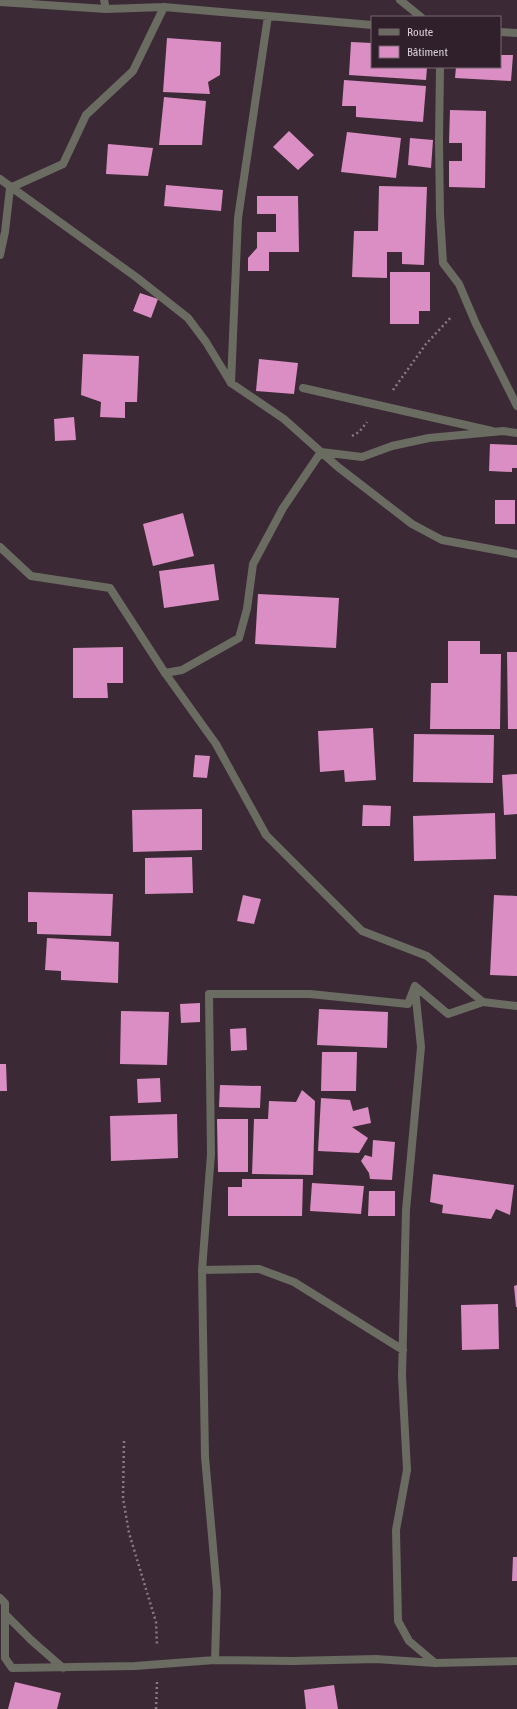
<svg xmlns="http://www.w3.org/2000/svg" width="517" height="1709" viewBox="0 0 517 1709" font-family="'Asap Condensed',sans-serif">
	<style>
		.building { fill: #db8ec3 }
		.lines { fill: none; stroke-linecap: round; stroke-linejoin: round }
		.path { stroke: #887a83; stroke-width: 2.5; stroke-dasharray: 2 3; stroke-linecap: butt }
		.lane { stroke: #6a6b61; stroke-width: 8 }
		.street { stroke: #6a6b61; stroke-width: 8 }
	</style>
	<rect width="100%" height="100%" fill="#3b2a35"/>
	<path class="building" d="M 167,38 L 221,42 L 220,75 L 208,82 L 210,94 L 163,92 Z
		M 351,42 L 372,43 L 372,67 L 427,67 L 426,80 L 349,75 Z
		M 500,55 L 513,55 L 511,81 L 455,78 L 456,67 L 500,67 Z
		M 344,80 L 426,86 L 423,122 L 356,117 L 356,106 L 342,106 Z
		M 164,97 L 206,101 L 202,145 L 159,145 Z
		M 450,110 L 486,111 L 485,188 L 449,187 L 449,161 L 462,161 L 462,143 L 449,143 Z
		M 289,131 L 314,155 L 298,170 L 273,147 Z
		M 347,132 L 401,138 L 396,178 L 341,172 Z
		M 410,138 L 433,140 L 431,168 L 408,165 Z
		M 108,144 L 153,148 L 148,176 L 106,174 Z
		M 166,185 L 223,190 L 221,211 L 164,206 Z
		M 379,186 L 427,187 L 424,265 L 402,264 L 402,252 L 387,252 L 387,278 L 352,277 L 354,231 L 378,231 Z
		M 257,196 L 298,196 L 299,252 L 269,252 L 269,271 L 248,271 L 248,258 L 257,248 L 257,232 L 276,232 L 276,214 L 257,214 Z
		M 390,272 L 430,272 L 430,311 L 419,311 L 419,324 L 390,324 Z
		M 140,293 L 158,299 L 151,318 L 133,311 Z
		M 83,354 L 139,356 L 137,402 L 125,402 L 125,418 L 100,417 L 101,402 L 81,395 Z
		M 259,359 L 298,363 L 294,394 L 256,391 Z
		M 74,417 L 76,440 L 55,441 L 54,419 Z
		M 490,444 L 517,445 L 517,468 L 512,468 L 512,472 L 489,471 Z
		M 495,500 L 515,500 L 515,524 L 495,524 Z
		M 183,513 L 194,556 L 153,566 L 143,524 Z
		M 214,564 L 219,600 L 164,608 L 159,571 Z
		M 258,594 L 339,598 L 336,648 L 255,644 Z
		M 448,641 L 480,641 L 480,654 L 501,654 L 500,729 L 430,729 L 431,683 L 448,683 Z
		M 123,647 L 123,683 L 107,683 L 108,698 L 73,698 L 73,648 Z
		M 507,652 L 517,652 L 517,729 L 508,729 Z
		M 373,728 L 376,780 L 345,782 L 344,770 L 320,772 L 318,731 Z
		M 414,734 L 494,735 L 493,783 L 413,782 Z
		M 195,755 L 210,756 L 207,778 L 193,777 Z
		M 517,774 L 517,814 L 504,815 L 502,775 Z
		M 363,805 L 391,806 L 390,826 L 362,826 Z
		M 202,809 L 202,850 L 133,852 L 132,810 Z
		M 495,813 L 496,859 L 414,861 L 413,816 Z
		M 192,857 L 193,893 L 145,894 L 145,858 Z
		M 28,892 L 113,894 L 111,936 L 37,934 L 37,922 L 28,922 Z
		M 243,895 L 261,899 L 254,924 L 237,921 Z
		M 494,895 L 517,896 L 517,976 L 490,975 Z
		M 47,938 L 119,942 L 118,983 L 61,980 L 61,971 L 45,970 Z
		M 200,1003 L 200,1022 L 181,1023 L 180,1004 Z
		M 319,1009 L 388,1012 L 387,1048 L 317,1045 Z
		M 121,1011 L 169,1012 L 167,1065 L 120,1064 Z
		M 246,1028 L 247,1050 L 231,1051 L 230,1029 Z
		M 322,1052 L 357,1052 L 356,1091 L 321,1091 Z
		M 0,1064 L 6,1064 L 7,1091 L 0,1091 Z
		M 160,1078 L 161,1102 L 138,1103 L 137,1079 Z
		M 220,1085 L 261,1086 L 260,1108 L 219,1107 Z
		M 302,1090 L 315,1101 L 313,1175 L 252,1174 L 254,1119 L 268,1119 L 269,1101 L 296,1102 Z
		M 321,1098 L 350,1100 L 353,1111 L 368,1107 L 371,1123 L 352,1127 L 368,1138 L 359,1153 L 318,1151 Z
		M 177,1114 L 178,1158 L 111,1161 L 110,1116 Z
		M 217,1119 L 248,1119 L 248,1172 L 218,1172 Z
		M 373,1140 L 395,1142 L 392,1180 L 370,1179 L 369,1173 L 361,1161 L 365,1155 L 372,1157 Z
		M 433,1174 L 514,1185 L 510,1215 L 496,1209 L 491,1219 L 442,1213 L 443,1205 L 430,1202 Z
		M 242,1179 L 303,1179 L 302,1216 L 228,1216 L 228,1187 L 242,1187 Z
		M 312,1183 L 364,1186 L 361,1214 L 310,1211 Z
		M 369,1191 L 395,1191 L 395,1216 L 368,1216 Z
		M 517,1285 L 517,1307 L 516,1307 L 514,1286 Z
		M 498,1304 L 499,1349 L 462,1350 L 461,1305 Z
		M 513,1557 L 517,1557 L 517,1581 L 512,1581 Z
		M 15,1682 L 61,1693 L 57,1709 L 8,1709 Z
		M 334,1685 L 338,1709 L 306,1709 L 304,1690 Z"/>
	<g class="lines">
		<path class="path" d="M 393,390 L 426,344 L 452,316
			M 352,436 L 359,432 L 367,422
			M 124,1441 L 123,1498 L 129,1533 L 156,1622 L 157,1645
			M 156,1709 L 157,1682"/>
		<path class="lane" d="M 303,388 L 492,431"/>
		<path class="street" d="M 104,0 L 106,9
			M 400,0 L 421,17
			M 0,2 L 106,9 L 164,7 L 372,25
			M 500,32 L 517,33
			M 440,67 L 439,141 L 440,214 L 443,263 L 459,284 L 476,324 L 517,406
			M 0,179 L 136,277 L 188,318 L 206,342 L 231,383 L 284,419 L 321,452 L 362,457 L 392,446 L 429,438 L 503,431 L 517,433
			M 0,255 L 5,232 L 10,188 L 63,164 L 86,115 L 133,71 L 164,7
			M 231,383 L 238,218 L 268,16
			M 0,547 L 31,576 L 110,588 L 165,673 L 216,744 L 266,835 L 362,931 L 427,956 L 483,1002
			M 165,673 L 182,670 L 239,638 L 247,609 L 253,564 L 283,508 L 321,452 L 338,467 L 412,524 L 442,540 L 517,554
			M 415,989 L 421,1047 L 406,1210 L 402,1376 L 407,1470 L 396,1530 L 398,1621 L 409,1641 L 435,1663
			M 202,1270 L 259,1269 L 294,1282 L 403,1350
			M 0,1598 L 5,1603 L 5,1658 L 12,1668 L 135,1666 L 215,1660 L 292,1661 L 376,1659 L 435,1663 L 517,1661
			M 5,1614 L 31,1640 L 63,1668
			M 215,1660 L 217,1592 L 205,1457 L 202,1270 L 211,1154 L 209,994 L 310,994 L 408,1004 L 415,986 L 448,1014 L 483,1002 L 517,1006"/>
	</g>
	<rect x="371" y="16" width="130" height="52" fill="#30202b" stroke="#74666f"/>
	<rect x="379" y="29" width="20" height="6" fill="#6a6b61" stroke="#74666f"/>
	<text x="407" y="36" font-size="12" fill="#d9ced5">Route</text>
	<rect x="379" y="46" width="20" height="12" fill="#db8ec3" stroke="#74666f"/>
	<text x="407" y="56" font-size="12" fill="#d9ced5">Bâtiment</text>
</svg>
